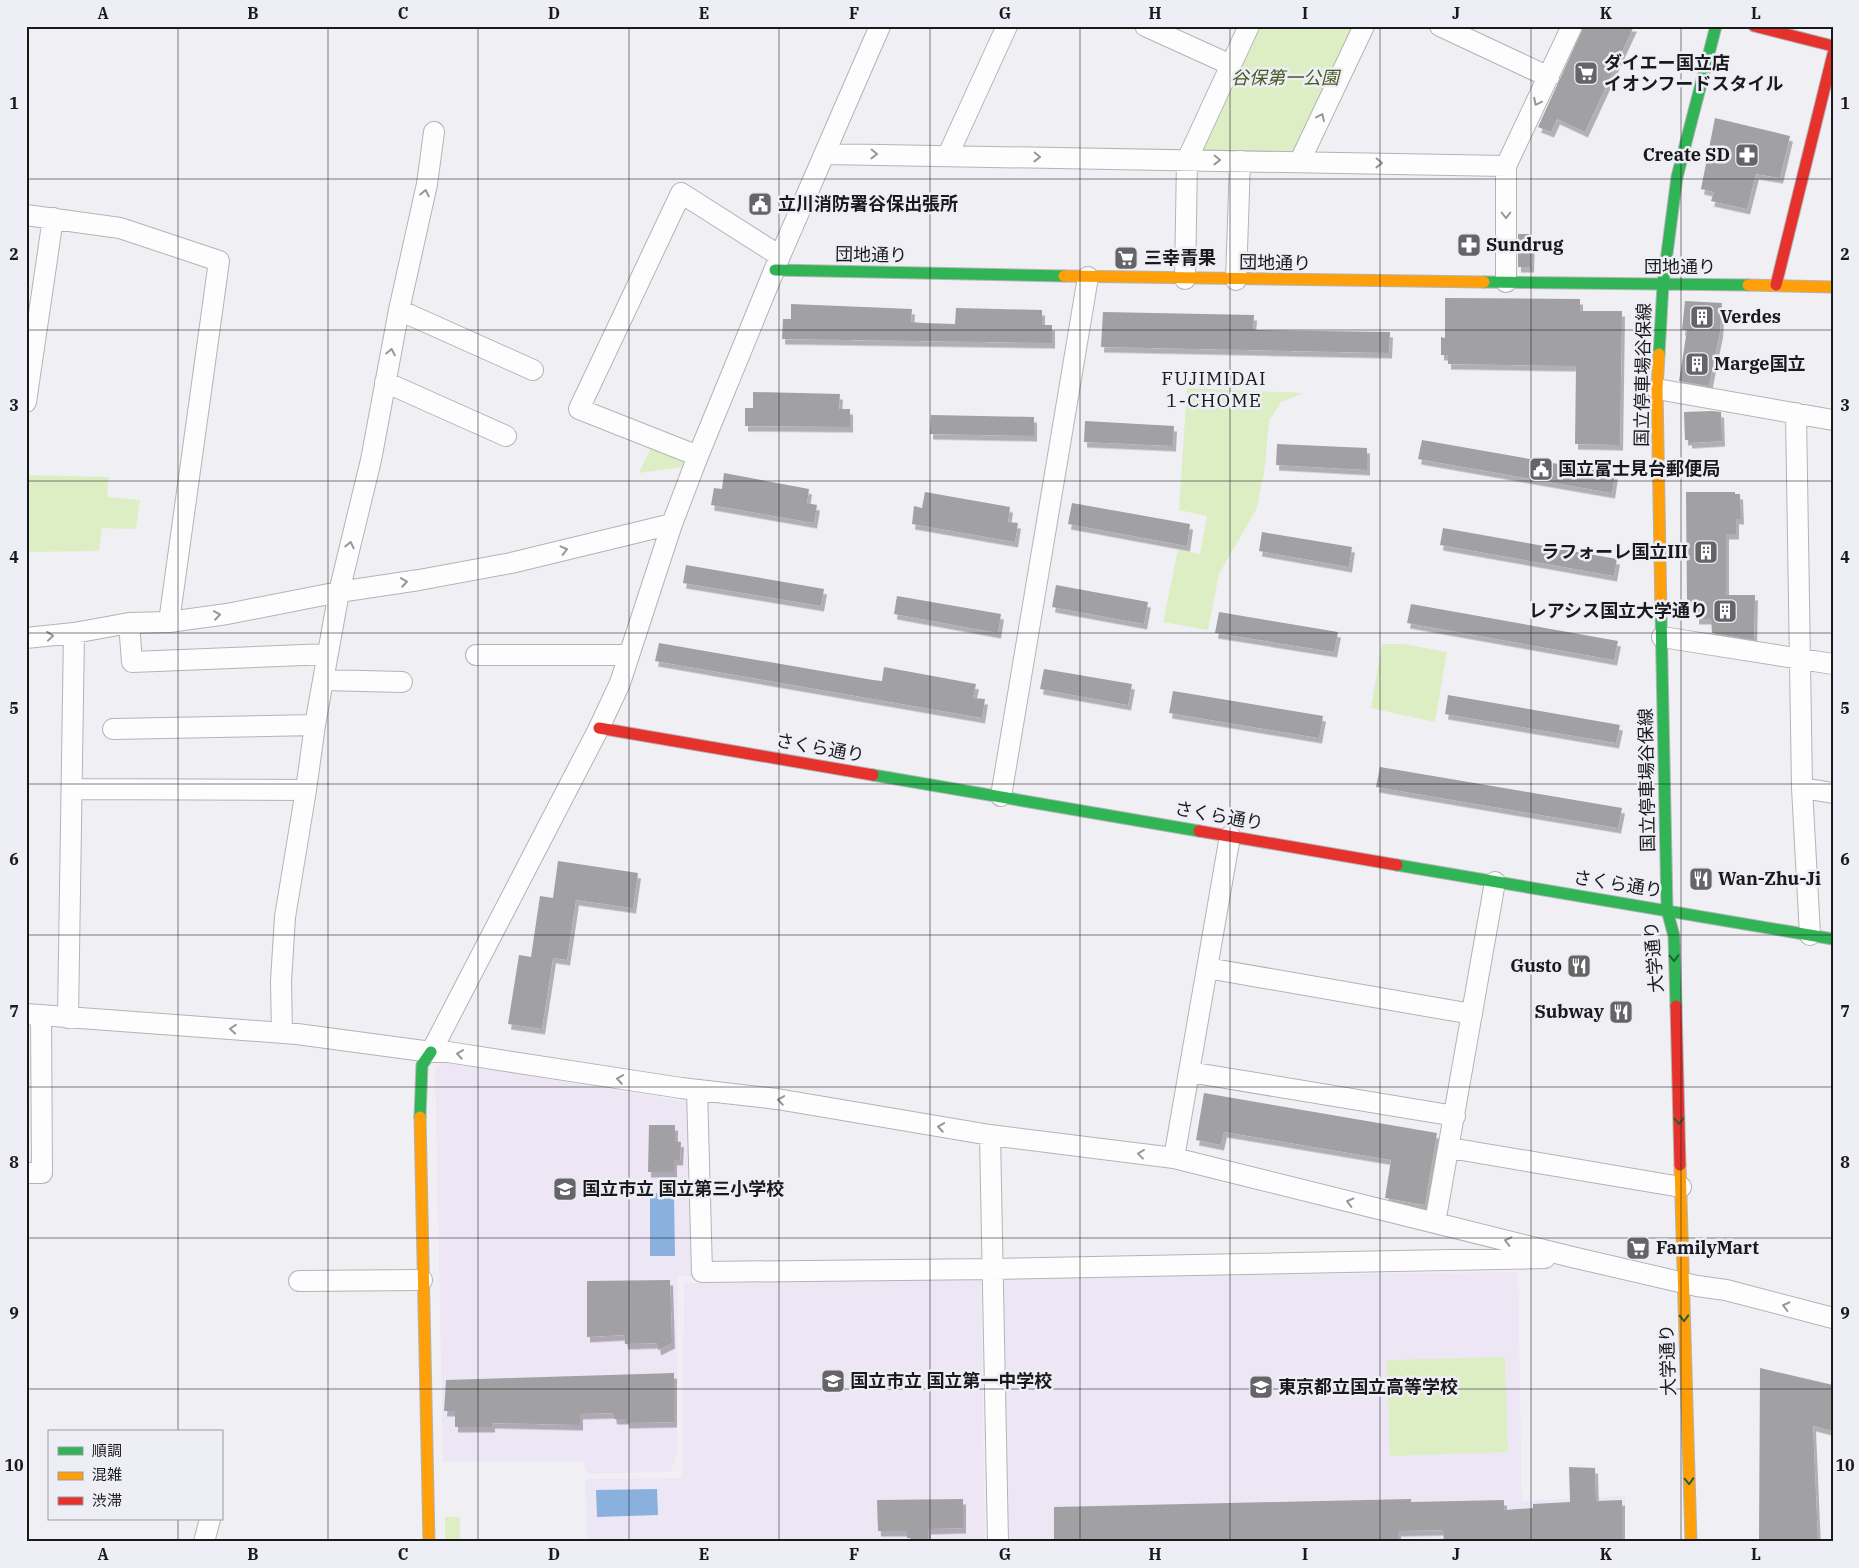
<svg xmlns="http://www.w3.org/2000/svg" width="1859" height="1568" viewBox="0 0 1859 1568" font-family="'IBM Plex Serif','Noto Sans JP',serif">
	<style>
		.education { fill: #ede7f5 }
		.green { fill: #ddeec4 }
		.water { fill: #8ab0de }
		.building { fill: #a1a1a3; filter: url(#shadow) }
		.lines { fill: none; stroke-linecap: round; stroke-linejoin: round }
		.street-casing { stroke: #b4b4b7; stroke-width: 22 }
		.fast-casing { stroke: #b4b4b7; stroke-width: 13 }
		.slow-casing { stroke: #b4b4b7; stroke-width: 13 }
		.jam-casing { stroke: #b4b4b7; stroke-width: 13 }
		.street { stroke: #fdfdfd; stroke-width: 20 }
		.fast { stroke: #30b455; stroke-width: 11 }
		.slow { stroke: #ff9f0a; stroke-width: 11 }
		.jam { stroke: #e5322d; stroke-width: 11 }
		.oneway { stroke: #979798 }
		.oneway2 { stroke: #245f36 }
		.grid { fill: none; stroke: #1a1a1d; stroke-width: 1; stroke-opacity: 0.55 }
		.labels { text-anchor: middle; stroke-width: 5; stroke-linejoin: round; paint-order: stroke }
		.poi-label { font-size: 18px; font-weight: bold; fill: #1a1a1d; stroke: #eeeef6; text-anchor: start }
		.park-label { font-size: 18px; font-style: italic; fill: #485b22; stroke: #eeeef6 }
		.street-label { font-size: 18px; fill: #1a1a1d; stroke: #eeeef6 }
		.neighbourhood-label { font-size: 19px; letter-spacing: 1px; fill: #1a1a1d; stroke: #eeeef6 }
		.neatline { fill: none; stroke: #1a1a1d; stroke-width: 2 }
		.grid-label { font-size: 16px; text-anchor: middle; font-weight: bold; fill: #1a1a1d }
	</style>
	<defs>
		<filter id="shadow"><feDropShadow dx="3" dy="5.5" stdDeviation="0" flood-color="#0004"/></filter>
	</defs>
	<rect width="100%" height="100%" fill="#f0f0f4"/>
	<path class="education" d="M 443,1062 L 689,1102 L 694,1276 L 678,1276 L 677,1451 L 671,1472 L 587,1474 L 583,1462 L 443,1462 L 435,1070 Z
		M 1518,1272 L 1522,1501 L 1625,1496 L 1625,1542 L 1006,1542 L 1000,1278 Z
		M 981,1279 L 985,1542 L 587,1542 L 585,1479 L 682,1478 L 684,1283 Z"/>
	<path class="green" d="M 1260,26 L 1361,26 L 1295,155 L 1209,153 L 1203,148 Z
		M 1187,388 L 1304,393 L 1281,402 L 1269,421 L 1265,467 L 1257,508 L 1219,574 L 1208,630 L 1163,622 L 1178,550 L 1200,554 L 1207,516 L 1179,510 Z
		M 653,443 L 686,456 L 690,466 L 639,473 Z
		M 26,475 L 109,477 L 107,497 L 140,500 L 136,529 L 102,528 L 99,551 L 26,552 Z
		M 1382,644 L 1403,644 L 1447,652 L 1435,722 L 1371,708 Z
		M 1505,1357 L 1508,1452 L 1390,1456 L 1387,1360 Z
		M 445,1517 L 460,1517 L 460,1542 L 445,1542 Z"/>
	<path class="water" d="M 650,1193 L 674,1193 L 675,1256 L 650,1256 Z
		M 657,1489 L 658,1515 L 597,1517 L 596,1490 Z"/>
	<path class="building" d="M 1584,26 L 1634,26 L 1585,132 L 1557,119 L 1551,132 L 1538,127 Z
		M 1715,118 L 1790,136 L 1780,178 L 1756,174 L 1747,209 L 1711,201 L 1714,192 L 1701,189 Z
		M 1518,234 L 1532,234 L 1531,267 L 1518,267 Z
		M 1445,298 L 1580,299 L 1580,311 L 1622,311 L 1620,445 L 1575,444 L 1576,366 L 1448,364 L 1448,355 L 1441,355 L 1441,337 L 1445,338 Z
		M 1685,301 L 1722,303 L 1720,332 L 1709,386 L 1679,381 L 1687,330 L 1682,330 Z
		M 791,304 L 912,309 L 911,322 L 923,323 L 955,324 L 956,308 L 1042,310 L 1042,325 L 1052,325 L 1052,343 L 782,339 L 783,319 L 791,319 Z
		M 1103,312 L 1254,315 L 1253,328 L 1255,330 L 1390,332 L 1389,353 L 1101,347 Z
		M 753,392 L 840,394 L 839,409 L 850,409 L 850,427 L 745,426 L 745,408 L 753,408 Z
		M 1712,411 L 1721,412 L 1722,441 L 1689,443 L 1689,440 L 1685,440 L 1684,412 Z
		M 931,415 L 1034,417 L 1034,436 L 930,434 Z
		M 1085,421 L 1174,426 L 1173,446 L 1084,442 Z
		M 1422,440 L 1615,474 L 1612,493 L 1418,459 Z
		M 1277,444 L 1367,448 L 1367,470 L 1276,465 Z
		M 724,473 L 809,489 L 807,503 L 817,505 L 814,523 L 711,505 L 714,488 L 722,489 Z
		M 925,492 L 1010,507 L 1008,522 L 1018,523 L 1015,542 L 912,524 L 914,506 L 922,508 Z
		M 1686,492 L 1735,492 L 1735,494 L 1740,494 L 1741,519 L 1736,519 L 1736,534 L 1726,534 L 1726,595 L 1755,595 L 1754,640 L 1712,633 L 1711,619 L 1696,619 L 1696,603 L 1687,603 Z
		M 1072,503 L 1190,524 L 1187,546 L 1068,524 Z
		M 1443,528 L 1617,559 L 1614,576 L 1440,545 Z
		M 1262,532 L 1352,547 L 1349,567 L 1259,551 Z
		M 686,565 L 824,589 L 821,606 L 683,583 Z
		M 1056,585 L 1148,602 L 1144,624 L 1052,607 Z
		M 897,596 L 1001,614 L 998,633 L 894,614 Z
		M 1411,604 L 1618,641 L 1614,660 L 1407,623 Z
		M 1219,612 L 1338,632 L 1334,652 L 1215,633 Z
		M 659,643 L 873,680 L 882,681 L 884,667 L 976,684 L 973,698 L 985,699 L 982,718 L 655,661 Z
		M 1044,669 L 1132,684 L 1128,705 L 1040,689 Z
		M 1173,691 L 1323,716 L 1319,738 L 1169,713 Z
		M 1448,695 L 1620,725 L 1616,743 L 1445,714 Z
		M 1380,767 L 1622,808 L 1618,828 L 1376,787 Z
		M 558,861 L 638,873 L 633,908 L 576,900 L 567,960 L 553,958 L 542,1029 L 508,1024 L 519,955 L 531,957 L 540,896 L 553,898 Z
		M 1204,1093 L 1437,1133 L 1425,1205 L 1385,1198 L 1391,1160 L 1224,1132 L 1221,1145 L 1196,1140 Z
		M 649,1125 L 675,1125 L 675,1141 L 681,1142 L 680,1160 L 674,1160 L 674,1172 L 648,1172 Z
		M 670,1280 L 672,1343 L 658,1350 L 657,1343 L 625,1344 L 624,1335 L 587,1337 L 587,1281 Z
		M 1760,1368 L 1833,1385 L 1833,1431 L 1813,1426 L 1818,1542 L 1759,1542 Z
		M 674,1373 L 674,1422 L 626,1423 L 626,1419 L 614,1419 L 613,1413 L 580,1414 L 580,1425 L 492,1423 L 492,1427 L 455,1427 L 455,1411 L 444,1411 L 446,1380 Z
		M 1569,1467 L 1595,1468 L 1596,1501 L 1622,1500 L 1622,1542 L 1444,1542 L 1443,1530 L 1398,1531 L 1398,1542 L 1054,1542 L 1054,1507 L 1411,1499 L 1411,1502 L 1504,1500 L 1504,1510 L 1533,1508 L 1533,1504 L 1570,1502 Z
		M 963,1499 L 963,1528 L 928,1529 L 928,1542 L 914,1542 L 914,1538 L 907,1538 L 907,1531 L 878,1531 L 877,1500 Z"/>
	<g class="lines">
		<g class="street-casing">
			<path id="street" d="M 1145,26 L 1231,65
				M 1440,26 L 1549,77
				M 825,154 L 1506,166
				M 948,155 L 1007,26
				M 1300,161 L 1364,26
				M 26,215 L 120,228 L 219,261 L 169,622
				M 1185,279 L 1187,160 L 1249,26
				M 1236,280 L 1240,161
				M 1506,282 L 1506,166 L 1572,26
				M 399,310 L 533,370
				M 385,382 L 506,436
				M 1657,389 L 1833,420
				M 26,402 L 53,218
				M 1796,413 L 1802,788 L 1810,935
				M 698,456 L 579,409 L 681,193 L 780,256
				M 129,623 L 132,662 L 328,654
				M 1662,637 L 1833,664
				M 26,638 L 74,633 L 129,623 L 169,622 L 227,614 L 339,592 L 419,580 L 511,563 L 672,524
				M 476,655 L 628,655
				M 324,680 L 402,682
				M 113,729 L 315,725
				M 1802,788 L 1833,793
				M 73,789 L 306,790
				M 1001,796 L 1088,277
				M 1207,968 L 1472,1014
				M 26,1014 L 297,1034 L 431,1052 L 448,1052 L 681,1088 L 777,1099 L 990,1135 L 1174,1158 L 1572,1257 L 1697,1286 L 1726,1290 L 1833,1318
				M 68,1018 L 74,633
				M 282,1033 L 281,981 L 285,917 L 306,790 L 315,725 L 339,592 L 371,460 L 399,310 L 427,184 L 434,132
				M 431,1052 L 599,728 L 620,683 L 672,524 L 698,456 L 780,256 L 880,26
				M 1189,1072 L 1455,1116
				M 697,1090 L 702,1272 L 992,1269 L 1545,1258
				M 990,1135 L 998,1542
				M 1450,1148 L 1681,1187
				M 1174,1158 L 1230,836
				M 26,1173 L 42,1173 L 41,1016
				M 1435,1223 L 1495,882
				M 299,1281 L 422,1280
				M 204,1542 L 210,1519"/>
		</g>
		<g class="fast-casing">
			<path id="fast" d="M 775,270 L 1064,276
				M 1484,282 L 1748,285
				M 1659,354 L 1663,284 L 1677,177 L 1716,26
				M 1661,614 L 1667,910 L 1674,936 L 1676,1006
				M 873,775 L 1199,831
				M 1397,865 L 1833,939
				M 420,1117 L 422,1065 L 431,1052"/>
		</g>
		<g class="slow-casing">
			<path id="slow" d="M 1064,276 L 1484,282
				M 1748,285 L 1833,287
				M 1659,354 L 1657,389 L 1661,614
				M 420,1117 L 429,1542
				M 1680,1165 L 1691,1542"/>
		</g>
		<g class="jam-casing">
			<path id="jam" d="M 1754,26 L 1833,46
				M 1776,285 L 1833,54
				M 599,728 L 873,775
				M 1199,831 L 1397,865
				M 1676,1006 L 1680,1165"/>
		</g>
		<use href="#street" class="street"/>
		<use href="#fast" class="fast"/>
		<use href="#slow" class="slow"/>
		<use href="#jam" class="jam"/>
	</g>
	<defs><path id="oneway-chevron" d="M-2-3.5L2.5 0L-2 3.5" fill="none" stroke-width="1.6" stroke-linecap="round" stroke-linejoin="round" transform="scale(1.25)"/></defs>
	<g class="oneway">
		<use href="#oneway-chevron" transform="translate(1537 102) rotate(116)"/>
		<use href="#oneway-chevron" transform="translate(1321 117) rotate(-65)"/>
		<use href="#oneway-chevron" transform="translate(874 154) rotate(1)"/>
		<use href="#oneway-chevron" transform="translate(1037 157) rotate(1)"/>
		<use href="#oneway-chevron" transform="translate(1217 160) rotate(1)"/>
		<use href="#oneway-chevron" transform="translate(1379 163) rotate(1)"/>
		<use href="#oneway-chevron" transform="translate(425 193) rotate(-78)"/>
		<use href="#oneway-chevron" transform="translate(1506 215) rotate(90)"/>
		<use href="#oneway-chevron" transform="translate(391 352) rotate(-79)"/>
		<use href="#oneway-chevron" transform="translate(350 545) rotate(-77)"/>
		<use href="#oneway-chevron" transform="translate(564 550) rotate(-14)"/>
		<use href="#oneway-chevron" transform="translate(404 582) rotate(-9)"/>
		<use href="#oneway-chevron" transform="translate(217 615) rotate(-8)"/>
		<use href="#oneway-chevron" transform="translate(50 636) rotate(-6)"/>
		<use href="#oneway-chevron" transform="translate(233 1029) rotate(-175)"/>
		<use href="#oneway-chevron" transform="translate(460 1054) rotate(-171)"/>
		<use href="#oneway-chevron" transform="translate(620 1079) rotate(-171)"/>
		<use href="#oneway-chevron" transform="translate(781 1100) rotate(-171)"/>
		<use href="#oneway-chevron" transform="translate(941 1127) rotate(-171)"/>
		<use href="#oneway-chevron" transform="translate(1141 1154) rotate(-173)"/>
		<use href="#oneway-chevron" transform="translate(1350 1202) rotate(-166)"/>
		<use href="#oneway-chevron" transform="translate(1508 1241) rotate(-166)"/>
		<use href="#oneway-chevron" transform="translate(1786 1306) rotate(-166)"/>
	</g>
	<g class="oneway2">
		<use href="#oneway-chevron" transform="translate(1674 958) rotate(88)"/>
		<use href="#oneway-chevron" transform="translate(1679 1121) rotate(89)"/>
		<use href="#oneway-chevron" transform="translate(1684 1318) rotate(88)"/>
		<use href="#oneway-chevron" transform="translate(1689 1481) rotate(88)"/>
	</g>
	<path class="grid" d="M 178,26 L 178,1432M 328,26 L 328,1542M 478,26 L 478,1542M 629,26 L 629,1542M 779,26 L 779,1542M 930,26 L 930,1542M 1080,26 L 1080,1542M 1230,26 L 1230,1542M 1380,26 L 1380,1542M 1531,26 L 1531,1542M 1681,26 L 1681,1542M 26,179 L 1833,179M 26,330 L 1833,330M 26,481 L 1833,481M 26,633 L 1833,633M 26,784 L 1833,784M 26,935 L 1833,935M 26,1087 L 1833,1087M 26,1238 L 1833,1238M 26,1389 L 1833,1389M 178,1519 L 178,1542"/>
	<defs>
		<g id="supermarket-square" transform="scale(1.25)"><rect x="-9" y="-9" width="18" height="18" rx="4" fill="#656568" stroke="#eeeef6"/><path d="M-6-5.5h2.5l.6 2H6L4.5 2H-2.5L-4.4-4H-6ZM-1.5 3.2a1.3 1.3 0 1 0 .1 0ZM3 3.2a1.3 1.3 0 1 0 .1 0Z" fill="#fff"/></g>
		<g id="pharmacy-square" transform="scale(1.25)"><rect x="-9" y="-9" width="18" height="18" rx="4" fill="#656568" stroke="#eeeef6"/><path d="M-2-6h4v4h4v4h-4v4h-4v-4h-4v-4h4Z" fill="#fff"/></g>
		<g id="civic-square" transform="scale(1.25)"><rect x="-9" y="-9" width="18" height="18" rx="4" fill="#656568" stroke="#eeeef6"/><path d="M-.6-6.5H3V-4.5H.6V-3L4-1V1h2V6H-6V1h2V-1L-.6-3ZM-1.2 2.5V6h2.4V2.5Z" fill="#fff"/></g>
		<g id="building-square" transform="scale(1.25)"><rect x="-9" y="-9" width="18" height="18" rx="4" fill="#656568" stroke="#eeeef6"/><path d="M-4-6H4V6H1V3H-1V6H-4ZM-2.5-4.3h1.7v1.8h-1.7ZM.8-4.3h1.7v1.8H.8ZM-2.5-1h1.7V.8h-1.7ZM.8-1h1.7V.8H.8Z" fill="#fff"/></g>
		<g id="restaurant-square" transform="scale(1.25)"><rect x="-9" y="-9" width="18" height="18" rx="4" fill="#656568" stroke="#eeeef6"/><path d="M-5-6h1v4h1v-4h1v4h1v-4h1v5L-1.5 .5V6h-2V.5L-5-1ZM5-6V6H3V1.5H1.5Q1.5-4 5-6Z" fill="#fff"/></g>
		<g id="school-square" transform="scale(1.25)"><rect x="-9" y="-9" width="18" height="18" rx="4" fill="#656568" stroke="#eeeef6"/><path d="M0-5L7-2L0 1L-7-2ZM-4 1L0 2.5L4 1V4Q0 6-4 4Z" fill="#fff"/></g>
	</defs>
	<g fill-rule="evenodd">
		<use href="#supermarket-square" x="1586" y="73"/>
		<use href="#pharmacy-square" x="1747" y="155"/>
		<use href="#civic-square" x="760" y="204"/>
		<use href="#pharmacy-square" x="1469" y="245"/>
		<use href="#supermarket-square" x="1126" y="258"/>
		<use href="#building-square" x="1702" y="317"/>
		<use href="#building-square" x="1697" y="364"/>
		<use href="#civic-square" x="1541" y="469"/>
		<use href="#building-square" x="1706" y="552"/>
		<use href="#building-square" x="1725" y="611"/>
		<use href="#restaurant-square" x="1701" y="879"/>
		<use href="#restaurant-square" x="1579" y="966"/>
		<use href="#restaurant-square" x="1621" y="1012"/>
		<use href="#school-square" x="565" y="1189"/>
		<use href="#supermarket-square" x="1638" y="1248"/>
		<use href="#school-square" x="833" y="1381"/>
		<use href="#school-square" x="1261" y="1387"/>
	</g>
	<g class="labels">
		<g class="poi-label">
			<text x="1604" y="69">ダイエー国立店<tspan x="1604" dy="21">イオンフードスタイル</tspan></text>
			<text x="1730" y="161" text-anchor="end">Create SD</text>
			<text x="778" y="210">立川消防署谷保出張所</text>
			<text x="1486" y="251">Sundrug</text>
			<text x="1144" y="264">三幸青果</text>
			<text x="1720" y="323">Verdes</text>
			<text x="1714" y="370">Marge国立</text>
			<text x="1558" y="475">国立富士見台郵便局</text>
			<text x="1688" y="558" text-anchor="end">ラフォーレ国立III</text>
			<text x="1708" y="617" text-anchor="end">レアシス国立大学通り</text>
			<text x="1718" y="885">Wan-Zhu-Ji</text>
			<text x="1562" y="972" text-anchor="end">Gusto</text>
			<text x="1604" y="1018" text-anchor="end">Subway</text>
			<text x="582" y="1195">国立市立 国立第三小学校</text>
			<text x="1656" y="1254">FamilyMart</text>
			<text x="850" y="1387">国立市立 国立第一中学校</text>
			<text x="1278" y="1393">東京都立国立高等学校</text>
		</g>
		<g class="park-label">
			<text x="1285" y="84">谷保第一公園</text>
		</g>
		<g class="street-label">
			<text transform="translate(871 255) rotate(1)" y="6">団地通り</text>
			<text transform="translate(1275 263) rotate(1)" y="6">団地通り</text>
			<text x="1680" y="273">団地通り</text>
			<text transform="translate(1643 375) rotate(-89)" y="6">国立停車場谷保線</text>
			<text transform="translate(820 748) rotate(10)" y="6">さくら通り</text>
			<text transform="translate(1647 780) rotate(-91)" y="6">国立停車場谷保線</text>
			<text transform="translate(1219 816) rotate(10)" y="6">さくら通り</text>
			<text transform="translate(1618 884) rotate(9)" y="6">さくら通り</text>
			<text transform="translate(1654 957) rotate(-95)" y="6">大学通り</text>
			<text transform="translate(1668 1360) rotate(-92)" y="6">大学通り</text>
		</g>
		<g class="neighbourhood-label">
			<text x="1214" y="385">FUJIMIDAI<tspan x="1214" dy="22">1-CHOME</tspan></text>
		</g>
	</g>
	<rect width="1859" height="1568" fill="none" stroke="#eeeef6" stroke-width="55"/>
	<rect x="48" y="1430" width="175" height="90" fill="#eeeef6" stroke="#99999f"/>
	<rect x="58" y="1447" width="25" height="8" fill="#30b455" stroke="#99999f"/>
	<text x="92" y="1456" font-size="15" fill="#1a1a1d">順調</text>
	<rect x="58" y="1472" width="25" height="8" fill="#ff9f0a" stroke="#99999f"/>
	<text x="92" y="1480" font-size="15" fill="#1a1a1d">混雑</text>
	<rect x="58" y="1497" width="25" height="8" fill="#e5322d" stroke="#99999f"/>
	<text x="92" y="1506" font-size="15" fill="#1a1a1d">渋滞</text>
	<rect x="28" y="28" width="1804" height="1512" class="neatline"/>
	<g class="grid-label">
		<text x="103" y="19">A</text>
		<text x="253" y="19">B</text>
		<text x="403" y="19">C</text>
		<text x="554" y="19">D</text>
		<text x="704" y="19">E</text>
		<text x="854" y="19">F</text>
		<text x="1005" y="19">G</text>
		<text x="1155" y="19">H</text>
		<text x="1305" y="19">I</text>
		<text x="1456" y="19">J</text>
		<text x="1606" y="19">K</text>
		<text x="1756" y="19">L</text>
		<text x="14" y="109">1</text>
		<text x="1845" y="109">1</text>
		<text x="14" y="260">2</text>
		<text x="1845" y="260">2</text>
		<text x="14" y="411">3</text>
		<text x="1845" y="411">3</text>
		<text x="14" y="563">4</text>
		<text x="1845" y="563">4</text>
		<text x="14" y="714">5</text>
		<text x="1845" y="714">5</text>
		<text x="14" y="865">6</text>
		<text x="1845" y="865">6</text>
		<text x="14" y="1017">7</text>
		<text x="1845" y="1017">7</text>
		<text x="14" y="1168">8</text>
		<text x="1845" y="1168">8</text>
		<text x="14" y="1319">9</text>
		<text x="1845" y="1319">9</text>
		<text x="14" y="1471">10</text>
		<text x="1845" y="1471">10</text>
		<text x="103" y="1560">A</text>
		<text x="253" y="1560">B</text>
		<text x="403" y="1560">C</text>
		<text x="554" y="1560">D</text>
		<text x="704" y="1560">E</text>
		<text x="854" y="1560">F</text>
		<text x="1005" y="1560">G</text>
		<text x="1155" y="1560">H</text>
		<text x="1305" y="1560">I</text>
		<text x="1456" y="1560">J</text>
		<text x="1606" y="1560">K</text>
		<text x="1756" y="1560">L</text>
	</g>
</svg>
